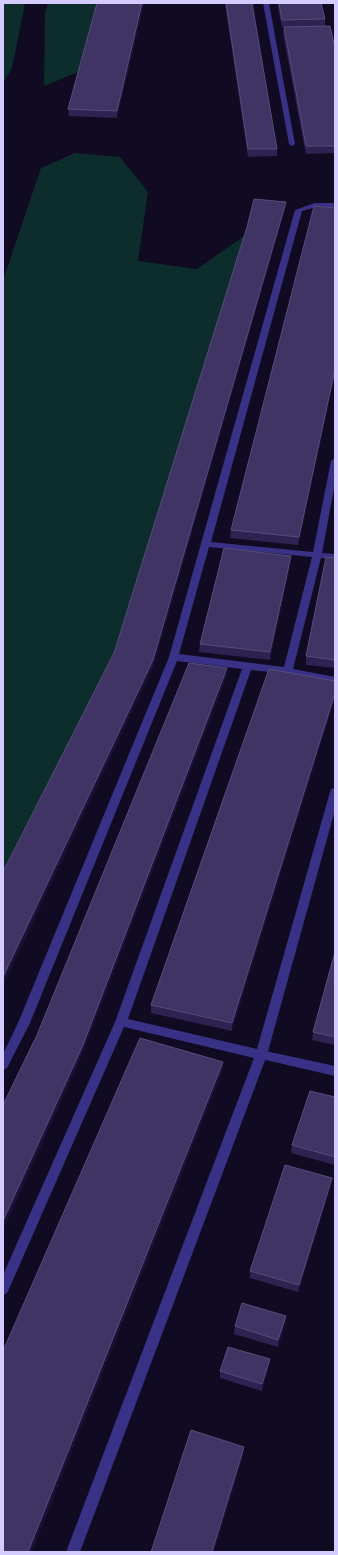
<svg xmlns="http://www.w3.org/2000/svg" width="338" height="1555" viewBox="0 0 338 1555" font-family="'Sofia Sans Condensed',sans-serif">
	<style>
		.green { fill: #0d2c2c }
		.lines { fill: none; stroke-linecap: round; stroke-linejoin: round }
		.lane { fill: #383186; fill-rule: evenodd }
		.street { fill: #383186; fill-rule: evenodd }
		.wall { fill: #2e2251 }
		.shaded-wall { fill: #1a1136 }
		.building { fill: #3f3464; stroke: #574c7c }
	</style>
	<rect width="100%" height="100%" fill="#100b22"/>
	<path class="green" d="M 3,3 L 25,3 L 12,68 L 3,83 Z
		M 48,3 L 99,3 L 81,71 L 44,86 L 45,13 Z
		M 75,153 L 120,157 L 148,192 L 138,261 L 197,269 L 247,234 L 114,661 L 3,882 L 3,280 L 41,168 Z"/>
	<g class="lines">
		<path class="lane" d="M 263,3 L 269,3 L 295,144 L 292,146 L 289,144 Z
			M 315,203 L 335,203 L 335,207 L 316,207 L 302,211 L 211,542 L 313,552 L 331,461 L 335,458 L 335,483 L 322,553 L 335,554 L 335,560 L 321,558 L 293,669 L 335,677 L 335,683 L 288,674 L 251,670 L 128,1019 L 257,1049 L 330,792 L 331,789 L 335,788 L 335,810 L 267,1055 L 80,1552 L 66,1552 L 254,1058 L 124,1027 L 9,1289 L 7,1293 L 3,1295 L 3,1275 L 115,1022 L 242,669 L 177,661 L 30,1023 L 7,1068 L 3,1070 L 3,1054 L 18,1023 L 169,657 L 295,210 ZM 209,547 L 312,557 L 284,667 L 179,654 Z"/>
		<path class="street" d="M 261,1050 L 335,1066 L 335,1076 L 257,1058 L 255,1055 L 257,1052 Z"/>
	</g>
	<path class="wall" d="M 97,3 L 144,3 L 117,118 L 69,116 L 68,109 Z
		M 225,3 L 252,3 L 277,149 L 277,156 L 248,157 Z
		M 277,3 L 321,3 L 325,19 L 325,26 L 335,48 L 335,153 L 306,154 L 283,34 L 284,27 L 282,27 Z
		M 335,208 L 335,374 L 298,545 L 230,538 L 231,530 Z
		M 335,558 L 335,668 L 306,665 L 306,656 Z
		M 290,564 L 270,660 L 199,652 L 200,644 Z
		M 269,669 L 232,1031 L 151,1013 L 151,1005 Z
		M 335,952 L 335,1045 L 312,1040 L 313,1032 Z
		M 335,1097 L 335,1165 L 291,1153 L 292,1145 Z
		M 331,1186 L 298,1292 L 250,1278 L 250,1271 Z
		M 286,1316 L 285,1324 L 278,1347 L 234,1334 L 235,1326 Z
		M 269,1366 L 262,1391 L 220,1378 L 220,1371 Z"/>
	<path class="shaded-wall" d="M 142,3 L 144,3 L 117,118 L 117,111 Z
		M 286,202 L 285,210 L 153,668 L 3,986 L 3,977 Z
		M 335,369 L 335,374 L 298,545 L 299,537 Z
		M 291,556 L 290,564 L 270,660 L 270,652 Z
		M 227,668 L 227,676 L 83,1053 L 3,1231 L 3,1221 Z
		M 335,693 L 335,699 L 232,1031 L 232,1023 Z
		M 223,1062 L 223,1070 L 32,1552 L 28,1552 Z
		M 332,1178 L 331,1186 L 298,1292 L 299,1285 Z
		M 286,1316 L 285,1324 L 278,1347 L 278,1340 Z
		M 270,1359 L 269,1366 L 262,1391 L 262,1384 Z
		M 244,1447 L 244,1454 L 214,1552 L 212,1552 Z"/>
	<path class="building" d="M 97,3 L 142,3 L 117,111 L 68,109 Z
		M 226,3 L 252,3 L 277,149 L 248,149 Z
		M 279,3 L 321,3 L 325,19 L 282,20 Z
		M 330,26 L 335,48 L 335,146 L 306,146 L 284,27 Z
		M 254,199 L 286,202 L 153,660 L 3,977 L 3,872 L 114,653 L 247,227 Z
		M 314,206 L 335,208 L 335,369 L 299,537 L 231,530 Z
		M 224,548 L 291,556 L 270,652 L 200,644 Z
		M 326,557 L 335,558 L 335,660 L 306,656 Z
		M 189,663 L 227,668 L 83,1045 L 3,1221 L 3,1105 L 37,1035 Z
		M 269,669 L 335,681 L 335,693 L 232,1023 L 151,1005 Z
		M 335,952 L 335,1037 L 313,1032 Z
		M 140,1038 L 223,1062 L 28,1552 L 3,1552 L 3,1351 Z
		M 310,1091 L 335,1097 L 335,1157 L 292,1145 Z
		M 285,1165 L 332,1178 L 299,1285 L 250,1271 Z
		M 242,1303 L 286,1316 L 278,1340 L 235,1326 Z
		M 228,1347 L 270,1359 L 262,1384 L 220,1371 Z
		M 191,1430 L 244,1447 L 212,1552 L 151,1552 Z"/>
	<rect width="338" height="1555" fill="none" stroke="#d4ccff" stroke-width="8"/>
</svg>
